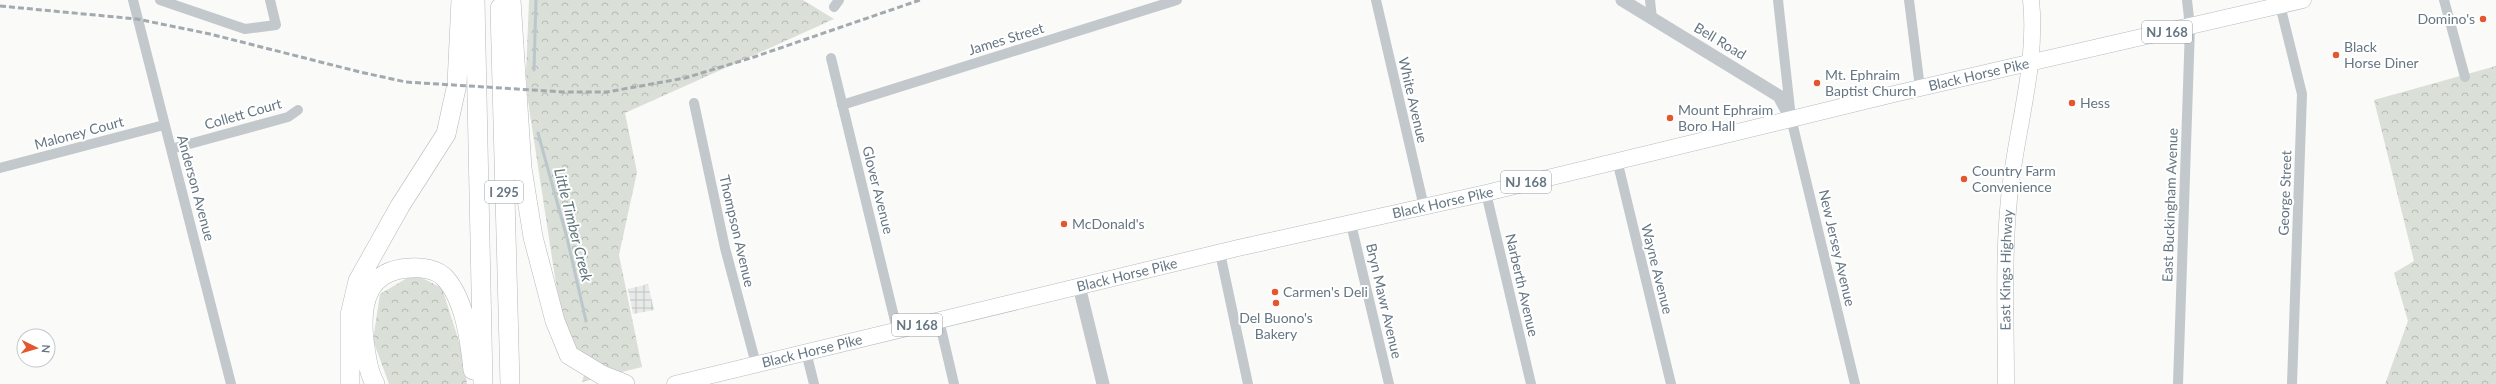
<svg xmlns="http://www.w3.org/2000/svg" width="2496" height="384" viewBox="0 0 2496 384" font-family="Lato,sans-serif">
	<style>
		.industrial { fill: url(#industrial-grid) }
		.forest { fill: url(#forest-crowns) }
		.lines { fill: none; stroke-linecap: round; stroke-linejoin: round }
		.stream { stroke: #bbc7cb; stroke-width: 3 }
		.primary-casing { stroke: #b5babe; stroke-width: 17 }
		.motorway-casing { stroke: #b4b9bd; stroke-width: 20 }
		.minor { stroke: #c3c8cc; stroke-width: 10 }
		.tertiary { stroke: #c3c8cc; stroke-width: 13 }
		.primary { stroke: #fff; stroke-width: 16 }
		.motorway { stroke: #fff; stroke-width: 19 }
		.rail { stroke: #a2aab0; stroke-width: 3; stroke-dasharray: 6 3; stroke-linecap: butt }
		.poi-dot { fill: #e4572e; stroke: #fff; stroke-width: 1.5 }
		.labels { text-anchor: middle; stroke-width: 4; stroke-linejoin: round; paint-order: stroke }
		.shield { fill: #fff; stroke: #939fa8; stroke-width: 1 }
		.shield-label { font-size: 13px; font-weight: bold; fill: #657683 }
		.poi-label { font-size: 14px; fill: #657683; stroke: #fff; text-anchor: start }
		.street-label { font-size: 14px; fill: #657683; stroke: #fff }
		.water-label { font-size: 15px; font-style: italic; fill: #60757c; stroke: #fff }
	</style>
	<defs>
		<pattern id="industrial-grid" width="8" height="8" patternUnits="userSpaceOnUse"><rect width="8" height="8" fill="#e8e9e9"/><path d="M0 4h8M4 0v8" fill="none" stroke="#c0c1c2"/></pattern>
		<pattern id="forest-crowns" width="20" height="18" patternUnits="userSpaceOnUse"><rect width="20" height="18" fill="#dadfd7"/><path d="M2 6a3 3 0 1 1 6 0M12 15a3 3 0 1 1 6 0" fill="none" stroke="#b4b9b4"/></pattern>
	</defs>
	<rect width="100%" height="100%" fill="#fafaf8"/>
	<path class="industrial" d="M 648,284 L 654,310 L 633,314 L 628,289 Z"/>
	<path class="forest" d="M 529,0 L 803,0 L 834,19 L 625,113 L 637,172 L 619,255 L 642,367 L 582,382 L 587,366 L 564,336 L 528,101 L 526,74 Z
		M 2496,66 L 2496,384 L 2385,384 L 2408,321 L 2394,273 L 2414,261 L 2374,100 Z
		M 414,274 L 442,288 L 463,354 L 467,384 L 389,384 L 373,340 L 380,294 Z"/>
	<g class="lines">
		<path class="stream" d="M 534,70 L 536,0
			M 538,133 L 567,238 L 586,321"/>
		<g class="primary-casing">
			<g id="primary">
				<path id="s1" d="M 675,384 L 1238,248 L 1486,193 L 1894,94 L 2303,0"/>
				<path id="s2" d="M 2006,384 C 2006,322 2003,260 2009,199 C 2015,133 2038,66 2031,0"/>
			</g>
		</g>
		<g class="motorway-casing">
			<path id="motorway" d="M 475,0 L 483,384
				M 511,0 L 522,168 L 533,237 L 555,321 L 569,355 L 602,375 L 625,384
				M 500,8 L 510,384
				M 350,384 L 350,315 L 358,281 L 400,206 L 446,134 L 457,84 L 461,0
				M 375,384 C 368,371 366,355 364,340 C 360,303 367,270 410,268 C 421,267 437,269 445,278 C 465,300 470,341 473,370"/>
		</g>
		<path class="minor" d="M 133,0 L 231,384
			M 160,0 L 245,29 L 276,25 L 270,0
			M 1376,0 L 1424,207
			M 1650,0 L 1652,19
			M 1778,0 L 1791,118 L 1855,384
			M 1909,0 L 1920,88
			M 2444,0 L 2465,77
			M 2280,5 L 2302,94 L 2292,384
			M 834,7 L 839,0
			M 831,58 L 897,329
			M 694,103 L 725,248 L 756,364
			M 842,105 L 1177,0
			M 171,149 L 288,117 L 298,110
			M 1617,160 L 1671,384
			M 0,168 L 164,125
			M 1486,193 L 1531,384
			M 1351,224 L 1389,384
			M 1220,253 L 1248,384
			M 939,320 L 954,384
			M 806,352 L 814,384
			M 2178,384 L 2190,27 L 2187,0"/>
		<path class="tertiary" d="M 1622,0 L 1779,96 L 1791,118
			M 1079,286 L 1103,384"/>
		<use href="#primary" class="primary"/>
		<use href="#motorway" class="motorway"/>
		<path class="rail" d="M 0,6 L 137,19 L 210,34 L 360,72 L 406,82 L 564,92 L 607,92 L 685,78 L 751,58 L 920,0"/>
	</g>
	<g class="poi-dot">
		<circle cx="2483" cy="19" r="4"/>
		<circle cx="2336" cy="55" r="4"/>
		<circle cx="1817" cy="83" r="4"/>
		<circle cx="2072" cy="103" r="4"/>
		<circle cx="1670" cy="118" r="4"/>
		<circle cx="1964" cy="179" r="4"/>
		<circle cx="1064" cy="224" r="4"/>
		<circle cx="1275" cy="292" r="4"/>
		<circle cx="1276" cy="303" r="4"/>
	</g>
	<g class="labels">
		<g class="shield">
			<rect x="2142" y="21" width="50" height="22" rx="3"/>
			<rect x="1501" y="171" width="50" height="22" rx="3"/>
			<rect x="485" y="181" width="38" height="22" rx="3"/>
			<rect x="892" y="314" width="50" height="22" rx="3"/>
		</g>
		<g class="shield-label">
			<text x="2167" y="37">NJ 168</text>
			<text x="1526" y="187">NJ 168</text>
			<text x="504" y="197">I 295</text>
			<text x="917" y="330">NJ 168</text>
		</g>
		<g class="poi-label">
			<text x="2475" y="24" text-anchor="end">Domino's</text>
			<text x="2344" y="52">Black<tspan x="2344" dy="16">Horse Diner</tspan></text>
			<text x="1825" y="80">Mt. Ephraim<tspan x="1825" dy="16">Baptist Church</tspan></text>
			<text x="2080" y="108">Hess</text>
			<text x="1678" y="115">Mount Ephraim<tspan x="1678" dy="16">Boro Hall</tspan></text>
			<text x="1972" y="176">Country Farm<tspan x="1972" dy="16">Convenience</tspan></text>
			<text x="1072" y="229">McDonald's</text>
			<text x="1283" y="297">Carmen's Deli</text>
			<text x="1276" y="323" text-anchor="middle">Del Buono's<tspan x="1276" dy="16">Bakery</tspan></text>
		</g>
		<g class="street-label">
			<text transform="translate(1006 39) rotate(-17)" y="5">James Street</text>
			<text transform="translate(1720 41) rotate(31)" y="5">Bell Road</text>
			<text dy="5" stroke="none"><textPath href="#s1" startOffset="1340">Black Horse Pike</textPath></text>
			<text transform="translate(1413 100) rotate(77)" y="5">White Avenue</text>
			<text transform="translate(243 114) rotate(-16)" y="5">Collett Court</text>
			<text transform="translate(79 133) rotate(-15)" y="5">Maloney Court</text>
			<text transform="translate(196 188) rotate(75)" y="5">Anderson Avenue</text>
			<text transform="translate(878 190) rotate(76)" y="5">Glover Avenue</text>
			<text transform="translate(2285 193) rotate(-88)" y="5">George Street</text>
			<text dy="5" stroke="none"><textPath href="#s1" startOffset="789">Black Horse Pike</textPath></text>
			<text transform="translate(2170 205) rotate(-88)" y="5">East Buckingham Avenue</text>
			<text transform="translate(737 231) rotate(77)" y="5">Thompson Avenue</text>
			<text transform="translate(1837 248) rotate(77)" y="5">New Jersey Avenue</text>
			<text transform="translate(1657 269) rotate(76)" y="5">Wayne Avenue</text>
			<text dy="5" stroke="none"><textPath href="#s2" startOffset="114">East Kings Highway</textPath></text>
			<text dy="5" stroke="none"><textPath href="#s1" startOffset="465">Black Horse Pike</textPath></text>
			<text transform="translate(1522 285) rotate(77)" y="5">Narberth Avenue</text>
			<text transform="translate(1384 301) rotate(77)" y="5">Bryn Mawr Avenue</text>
			<text dy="5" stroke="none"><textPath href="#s1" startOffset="141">Black Horse Pike</textPath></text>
		</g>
		<g class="water-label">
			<text transform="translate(573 225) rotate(76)" y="5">Little Timber Creek</text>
		</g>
	</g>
	<g transform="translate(36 348) rotate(95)"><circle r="19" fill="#ffffff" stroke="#c1c8cd"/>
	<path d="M0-3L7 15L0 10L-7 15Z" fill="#e4572e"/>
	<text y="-6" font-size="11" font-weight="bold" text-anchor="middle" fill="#657683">N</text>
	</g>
</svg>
